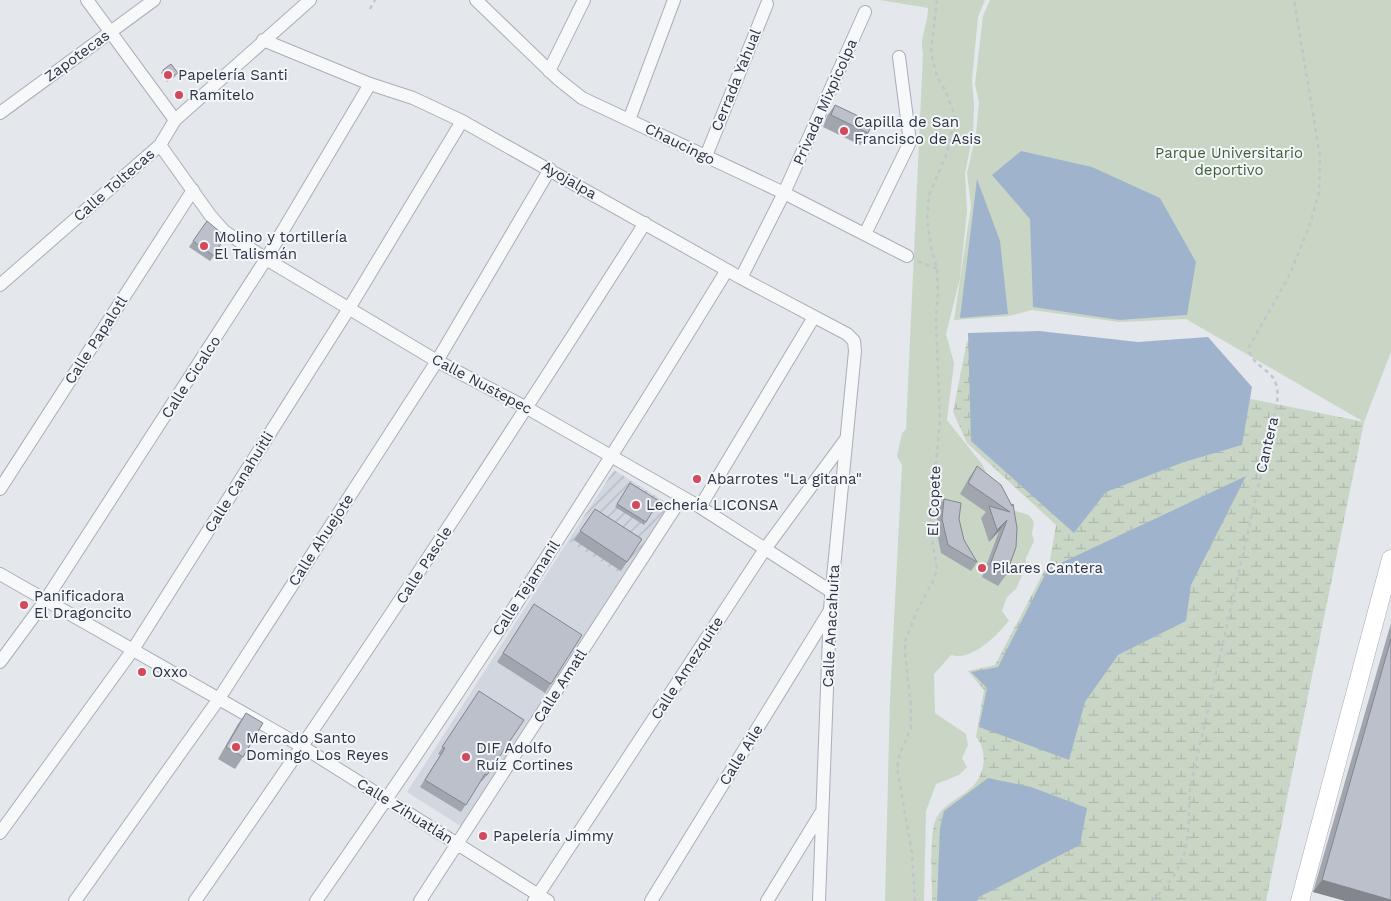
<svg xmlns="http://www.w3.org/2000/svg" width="1391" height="901" viewBox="0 0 1391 901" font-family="'Work Sans',sans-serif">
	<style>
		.built { fill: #d2d6de }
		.industrial { fill: url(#industrial-furrows) }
		.wetland { fill: url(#wetland-marsh) }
		.park { fill: #c9d6c5 }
		.water { fill: #9fb4cc }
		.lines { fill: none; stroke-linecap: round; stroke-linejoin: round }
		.minor-casing { stroke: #a9aeb7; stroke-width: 14 }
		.secondary-casing { stroke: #a9aeb7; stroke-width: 19 }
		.path { stroke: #c2c5cb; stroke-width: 2.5; stroke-dasharray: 4 4; stroke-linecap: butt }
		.minor { stroke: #f7f8fa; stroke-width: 12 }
		.secondary { stroke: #fff; stroke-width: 18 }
		.wall { fill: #a1a5ae }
		.shaded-wall { fill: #83868d }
		.building { fill: #bbc0ca; stroke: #83868d }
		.poi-dot { fill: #d1495b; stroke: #f4f6f9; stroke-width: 2 }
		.labels { text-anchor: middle; stroke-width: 4; stroke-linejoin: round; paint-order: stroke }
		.street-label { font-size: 15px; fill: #2b3445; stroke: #f4f6f9 }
		.poi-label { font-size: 15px; fill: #2b3445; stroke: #f4f6f9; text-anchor: start }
		.park-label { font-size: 15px; fill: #3f6138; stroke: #f4f6f9 }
	</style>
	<defs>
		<pattern id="industrial-furrows" width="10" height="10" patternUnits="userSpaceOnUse" patternTransform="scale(1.25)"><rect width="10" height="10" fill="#d2d6de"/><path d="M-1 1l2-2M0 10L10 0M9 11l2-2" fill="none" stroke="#b4b8c0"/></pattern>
		<pattern id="wetland-marsh" width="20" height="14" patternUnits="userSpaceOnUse" patternTransform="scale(1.25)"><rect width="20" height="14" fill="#c9d6c5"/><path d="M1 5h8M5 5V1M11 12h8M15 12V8" fill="none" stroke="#adb8ab"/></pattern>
	</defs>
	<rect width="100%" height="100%" fill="#e4e7ec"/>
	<path class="built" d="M 568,541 L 624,576 L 462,827 L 407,792 Z"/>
	<path class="industrial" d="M 614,470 L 670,505 L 624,576 L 568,541 Z"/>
	<path class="wetland" d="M 967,341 L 1364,422 L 1266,901 L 932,901 C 932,881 930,842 934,825 C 940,803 960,800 974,785 C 986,772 987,749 976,737 L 984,690 L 968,671 L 995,665 L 1050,560 L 1056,525 L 967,443 L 953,412 Z"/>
	<path class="park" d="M 880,0 L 985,0 L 978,17 L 972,80 L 974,104 L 973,133 L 965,174 L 967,211 L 960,278 L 946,334 L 954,363 L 947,420 L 982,464 L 990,481 L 1012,510 L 1029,515 L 1034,522 L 1032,534 L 1034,541 L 1026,558 L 1026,566 L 1016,589 L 1007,597 L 1002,611 L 1009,621 C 996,636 973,661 951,655 L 934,674 L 935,713 L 966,734 L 968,745 L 962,758 L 967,767 L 959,775 L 936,784 L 926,811 L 924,901 L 885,901 L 890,698 L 902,465 L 897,456 L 902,433 L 906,429 L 923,53 C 919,39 928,24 928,8 Z
		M 990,0 L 1391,0 L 1391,352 L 1364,422 L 1186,319 L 1119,322 L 1032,310 L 1009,316 L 954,320 L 971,206 L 967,173 L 976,134 L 979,102 L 975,84 L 983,16 Z"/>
	<path class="water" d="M 1021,151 L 1092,167 L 1160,198 L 1196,262 L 1187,315 L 1119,320 L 1033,307 L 1030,219 L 992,175 Z
		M 977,179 L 1000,241 L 1008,314 L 960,318 Z
		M 1039,331 L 1138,342 L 1208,337 L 1252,387 L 1242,445 L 1184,462 L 1106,492 L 1074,533 L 971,441 L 968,333 Z
		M 1246,476 L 1191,585 L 1186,621 L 1118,655 L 1085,702 L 1069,760 L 979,727 L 987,688 L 971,672 L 998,667 L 1048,569 Z
		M 988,778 L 1031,787 L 1087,808 L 1080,845 L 979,897 L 977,901 L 937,901 L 940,828 L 944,811 Z"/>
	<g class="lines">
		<g class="minor-casing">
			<path id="minor" d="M 87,0 L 175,120
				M 476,0 L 558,79 L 582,98 L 784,193 L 907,256
				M 263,40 L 370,84 L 413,98 L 462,121 L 741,278 L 847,334 L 854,341 L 855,351 L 830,609 L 819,901
				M 549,71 L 584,0
				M 0,113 L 154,0
				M 629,120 L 674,0
				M 160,145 L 210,215 L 224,231 L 266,259 L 437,361 L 527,408 L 700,507 L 832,592
				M 706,156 L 767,4
				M 865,234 L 910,142 L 899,57
				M 741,278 L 784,193 L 865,12
				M 0,285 L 160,145 L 175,120 L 310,0
				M 0,489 L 193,190
				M 700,507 L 814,317
				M 0,574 L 303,747 L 548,901
				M 0,662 L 45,601 L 266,259 L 370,84
				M 0,833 L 132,651 L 348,310 L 462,121
				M 75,901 L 218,700 L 437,361 L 550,169
				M 195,901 C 351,679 499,452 645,223
				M 316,901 C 460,695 596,484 727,270
				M 420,901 L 682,497
				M 534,901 L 765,549 L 846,439
				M 651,901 L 829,612
				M 767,901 L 821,813"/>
		</g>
		<g class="secondary-casing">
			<path id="secondary" d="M 1300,901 L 1391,559"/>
		</g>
		<path class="path" d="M 370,9 L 375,0
			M 918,261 L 937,269
			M 915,901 L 912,853 L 897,768 L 900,753 L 911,728 L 911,706 L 905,654 L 905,641 L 917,611 L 934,579 L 937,569 L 930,527 L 940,420 L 936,320 L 938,294 L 937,269 L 931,247 L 927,217 L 929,195 L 947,153 L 955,116 L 946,92 L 937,76 L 931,53 L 937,0
			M 1152,901 C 1193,861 1187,841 1190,789 L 1275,412 C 1277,403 1279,394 1276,384 C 1272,369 1248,364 1249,347 L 1289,276 L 1309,227 L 1319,192 L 1320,156 L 1294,0"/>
		<use href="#minor" class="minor"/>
		<use href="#secondary" class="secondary"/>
	</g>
	<path class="wall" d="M 163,70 L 176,76 L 167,82 L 161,73 Z
		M 835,105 L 868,133 L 860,145 L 823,127 L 827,116 Z
		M 207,221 L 214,256 L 210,261 L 189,247 Z
		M 977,466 L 1012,505 L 1013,504 L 1006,575 L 998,586 L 982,577 L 999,531 L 989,542 L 981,518 L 986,512 L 960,494 L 969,478 Z
		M 630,483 L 659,501 L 644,525 L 615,507 Z
		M 944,499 L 959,519 L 964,540 L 977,562 L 971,571 L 941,553 L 936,528 L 938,507 Z
		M 595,509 L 642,539 L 621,571 L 574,540 Z
		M 534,604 L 551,684 L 545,693 L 497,662 Z
		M 1391,623 L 1391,901 L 1313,892 Z
		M 479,691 L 487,775 L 482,781 L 481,781 L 461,812 L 420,787 L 440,755 L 438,754 Z
		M 246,713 L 243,757 L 235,769 L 218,759 L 238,724 Z"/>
	<path class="shaded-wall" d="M 1007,520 L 999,531 L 989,542 L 997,530 Z
		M 1322,880 L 1391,900 L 1391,901 L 1345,901 L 1313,892 Z"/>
	<path class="building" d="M 171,64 L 178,73 L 169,79 L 163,70 Z
		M 835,105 L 873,123 L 868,133 L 831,115 Z
		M 207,221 L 225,236 L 214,256 L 193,241 Z
		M 977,466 L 1001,485 L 1012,506 L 1013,504 L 1017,528 L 1016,547 L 1006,575 L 990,565 L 1007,520 L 997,530 L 989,506 L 1010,512 L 968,483 Z
		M 630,483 L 659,501 L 646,522 L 617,504 Z
		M 944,499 L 961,503 L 959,519 L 964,540 L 977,562 L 948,545 L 942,519 Z
		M 595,509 L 642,539 L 627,562 L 580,531 Z
		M 534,604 L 582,635 L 551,684 L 503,653 Z
		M 1391,639 L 1391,900 L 1322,880 Z
		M 479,691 L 524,720 L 487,775 L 485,774 L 466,805 L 425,780 L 445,748 L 442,747 Z
		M 246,713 L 263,723 L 243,757 L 226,747 Z"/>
	<g class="poi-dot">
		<circle cx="168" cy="75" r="5"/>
		<circle cx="179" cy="95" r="5"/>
		<circle cx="844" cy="131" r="5"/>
		<circle cx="204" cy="246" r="5"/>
		<circle cx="697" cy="479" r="5"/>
		<circle cx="636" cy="505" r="5"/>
		<circle cx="982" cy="568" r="5"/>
		<circle cx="24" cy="605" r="5"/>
		<circle cx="142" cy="672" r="5"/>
		<circle cx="236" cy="747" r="5"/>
		<circle cx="466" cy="757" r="5"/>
		<circle cx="483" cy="836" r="5"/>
	</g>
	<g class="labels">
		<g class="street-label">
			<text transform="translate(77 56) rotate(-36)" y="5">Zapotecas</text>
			<text transform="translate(736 80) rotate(-68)" y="5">Cerrada Yahual</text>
			<text transform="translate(825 102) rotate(-66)" y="5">Privada Mixpicolpa</text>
			<text transform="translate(680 144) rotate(26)" y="5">Chaucingo</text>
			<text transform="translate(569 180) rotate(30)" y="5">Ayojalpa</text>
			<text transform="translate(114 185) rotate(-41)" y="5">Calle Toltecas</text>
			<text transform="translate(96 340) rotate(-57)" y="5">Calle Papalotl</text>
			<text transform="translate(191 377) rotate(-57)" y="5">Calle Cicalco</text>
			<text transform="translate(482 384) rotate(28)" y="5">Calle Nustepec</text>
			<text transform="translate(1267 445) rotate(-77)" y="5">Cantera</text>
			<text transform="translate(239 482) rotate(-58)" y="5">Calle Canahuitli</text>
			<text transform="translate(934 501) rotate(-88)" y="5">El Copete</text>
			<text transform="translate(321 540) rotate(-57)" y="5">Calle Ahuejote</text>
			<text transform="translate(424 565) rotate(-57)" y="5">Calle Pascle</text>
			<text transform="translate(526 588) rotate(-57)" y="5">Calle Tejamanil</text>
			<text transform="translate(831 626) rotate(-87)" y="5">Calle Anacahuita</text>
			<text transform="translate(687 668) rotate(-57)" y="5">Calle Amezquite</text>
			<text transform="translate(560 686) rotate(-57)" y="5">Calle Amatl</text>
			<text transform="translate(741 755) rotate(-58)" y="5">Calle Aile</text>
			<text transform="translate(405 811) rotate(32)" y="5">Calle Zihuatlán</text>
		</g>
		<g class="poi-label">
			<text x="178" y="80">Papelería Santi</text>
			<text x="189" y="100">Ramitelo</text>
			<text x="854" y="127">Capilla de San<tspan x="854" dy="17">Francisco de Asis</tspan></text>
			<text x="214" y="242">Molino y tortillería<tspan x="214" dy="17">El Talismán</tspan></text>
			<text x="707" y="484">Abarrotes "La gitana"</text>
			<text x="646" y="510">Lechería LICONSA</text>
			<text x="992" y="573">Pilares Cantera</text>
			<text x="34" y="601">Panificadora<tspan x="34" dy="17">El Dragoncito</tspan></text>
			<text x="152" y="677">Oxxo</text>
			<text x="246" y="743">Mercado Santo<tspan x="246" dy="17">Domingo Los Reyes</tspan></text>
			<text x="476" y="753">DIF Adolfo<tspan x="476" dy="17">Ruíz Cortines</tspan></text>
			<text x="493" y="841">Papelería Jimmy</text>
		</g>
		<g class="park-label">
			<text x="1229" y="158">Parque Universitario<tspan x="1229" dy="17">deportivo</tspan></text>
		</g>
	</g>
</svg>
